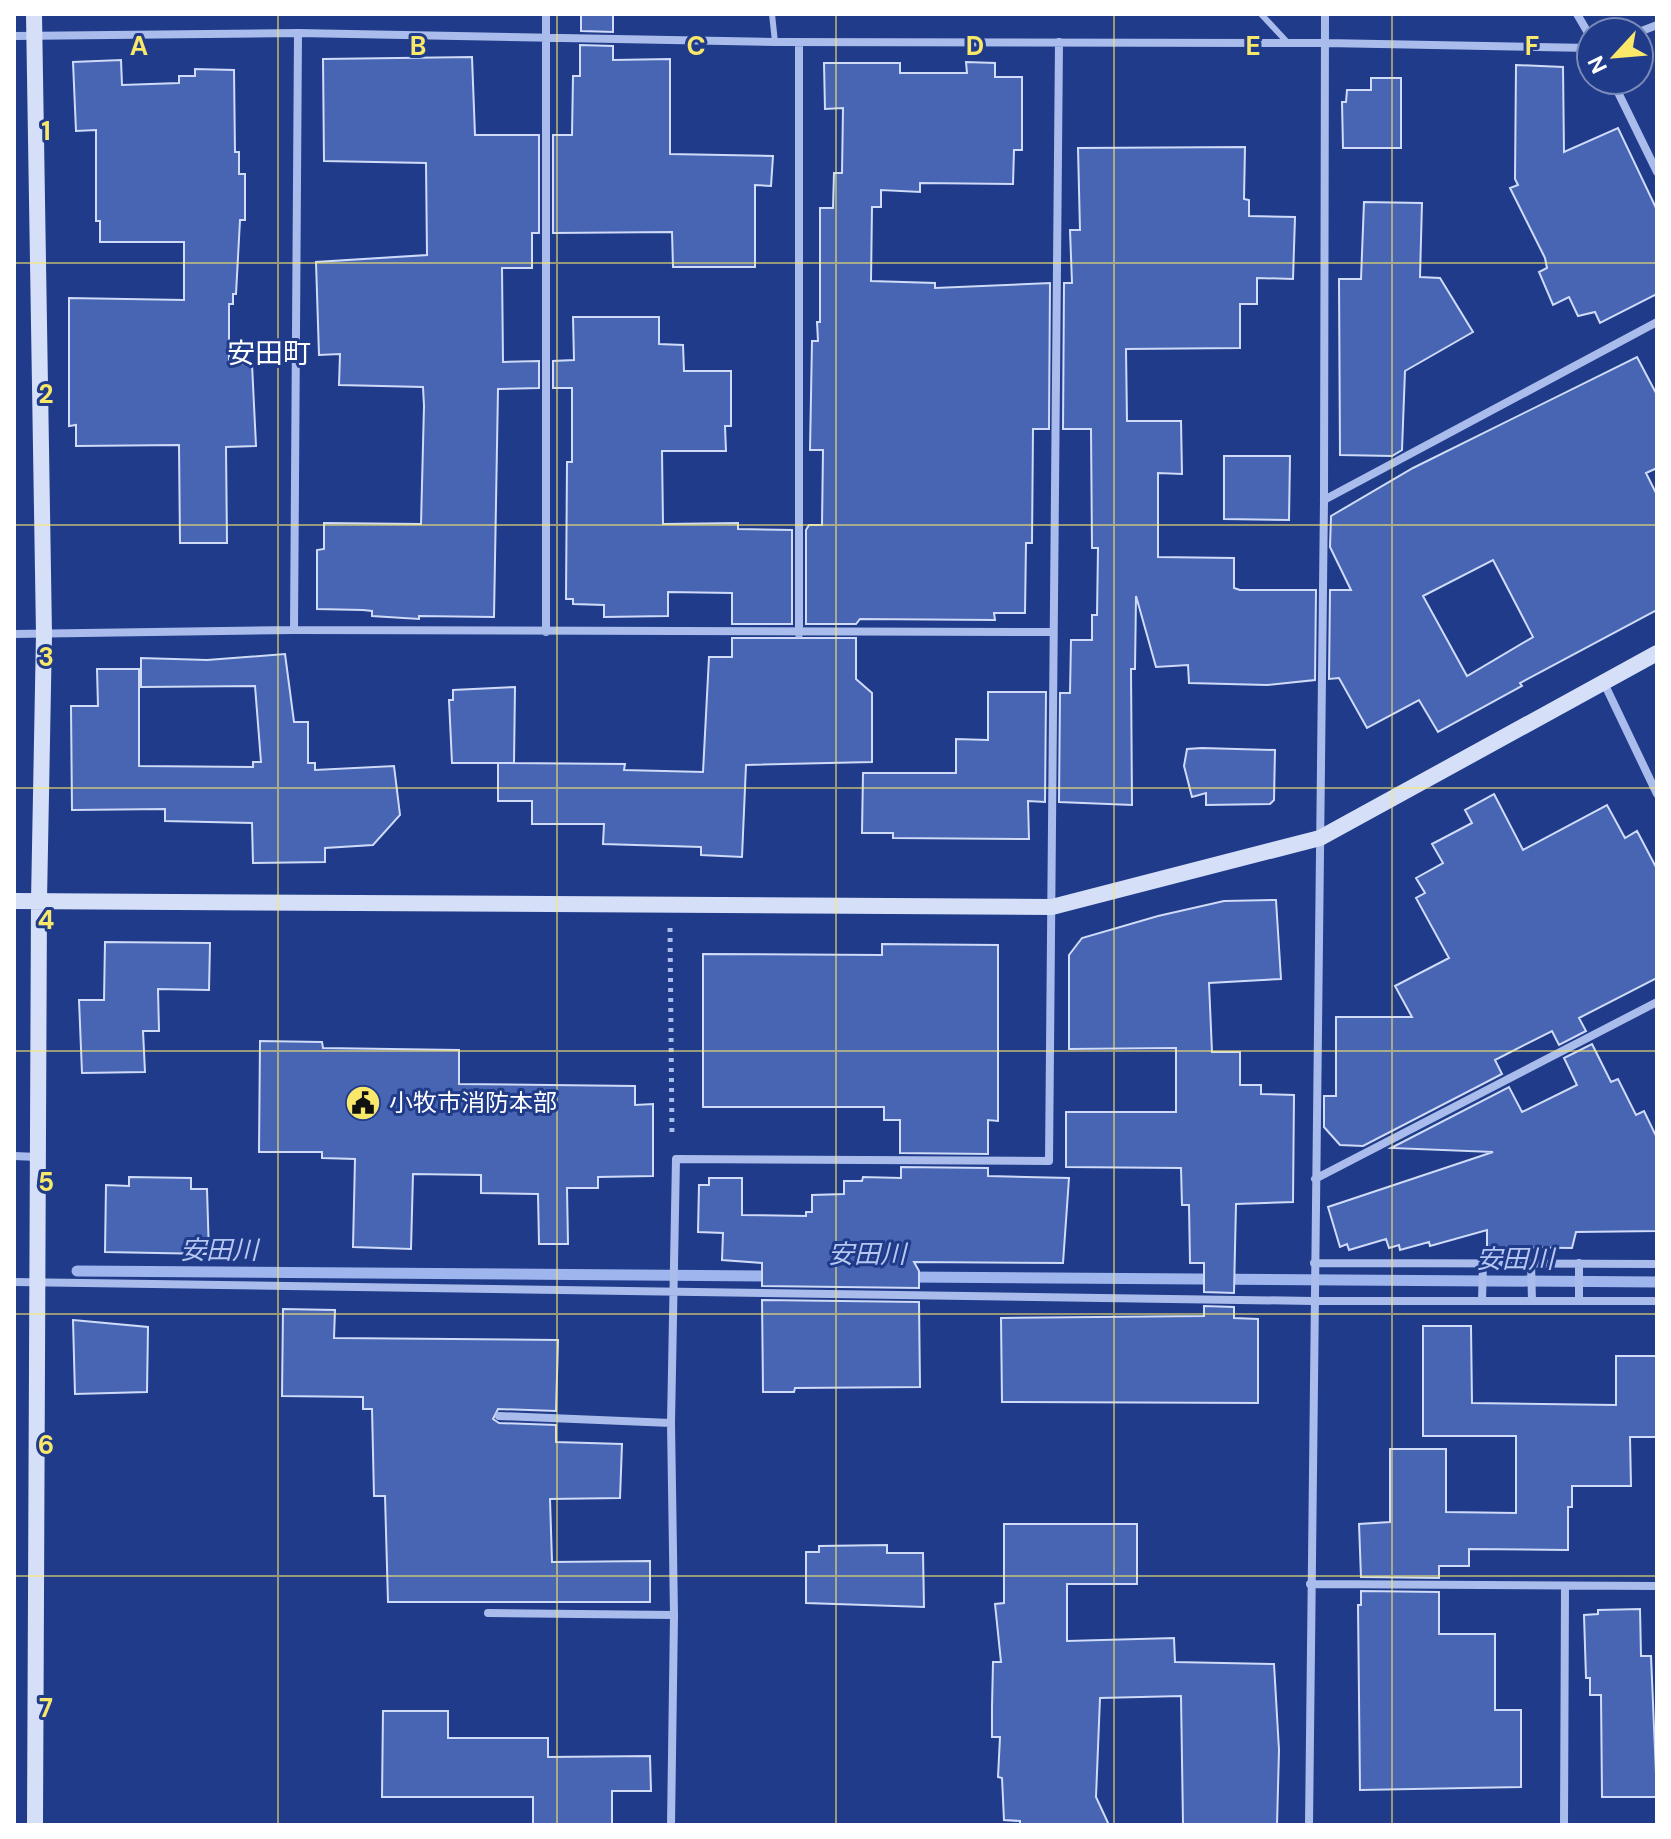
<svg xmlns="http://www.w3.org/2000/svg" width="1671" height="1839" viewBox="0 0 1671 1839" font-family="'DM Sans','Noto Sans JP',sans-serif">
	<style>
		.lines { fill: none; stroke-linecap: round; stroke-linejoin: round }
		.stream { stroke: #9eb5ed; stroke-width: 11 }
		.building { fill: #4765b2; stroke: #cfdbf8; stroke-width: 2; fill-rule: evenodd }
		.path { stroke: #aabceb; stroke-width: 5; stroke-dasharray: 4 6; stroke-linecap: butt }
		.lane { stroke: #aabceb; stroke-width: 6 }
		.street { stroke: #aabceb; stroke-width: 8 }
		.secondary { stroke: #d6dff8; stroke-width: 16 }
		.grid { fill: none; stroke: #f9e86a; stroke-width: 2; stroke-opacity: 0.55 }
		.labels { text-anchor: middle; stroke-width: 6; stroke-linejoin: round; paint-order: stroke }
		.poi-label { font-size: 24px; fill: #fff; stroke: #1f3b89; text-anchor: start }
		.water-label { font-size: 26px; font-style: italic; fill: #b6c7f2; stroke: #1f3b89 }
		.quarter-label { font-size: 28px; fill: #fff; stroke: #1f3b89 }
		.grid-label { font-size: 26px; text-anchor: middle; font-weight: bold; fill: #f9e86a; stroke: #1f3b89; stroke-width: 6; stroke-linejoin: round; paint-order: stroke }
	</style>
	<rect width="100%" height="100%" fill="#1f3b89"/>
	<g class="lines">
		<path class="stream" d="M 77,1271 L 776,1276
			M 906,1277 L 1657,1282"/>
	</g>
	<path class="building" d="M 581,14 L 613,14 L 613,32 L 581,31 Z
		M 580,45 L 613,46 L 613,60 L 670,59 L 670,154 L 773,156 L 771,186 L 755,185 L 755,267 L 673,267 L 672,232 L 553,233 L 553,135 L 572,135 L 573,76 L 580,76 Z
		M 472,57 L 475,135 L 539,135 L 539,233 L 532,233 L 532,268 L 502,268 L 503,362 L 539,361 L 539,388 L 498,389 L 494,617 L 419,616 L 419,619 L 372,616 L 372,611 L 363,610 L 317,609 L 317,550 L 324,549 L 324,523 L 421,524 L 424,406 L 423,387 L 339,385 L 340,354 L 319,355 L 316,262 L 427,255 L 426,163 L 324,161 L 323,59 Z
		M 121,60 L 122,85 L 179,83 L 179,76 L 195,76 L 195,69 L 234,70 L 235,152 L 239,152 L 239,174 L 245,174 L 245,220 L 240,220 L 236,294 L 233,294 L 233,304 L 229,304 L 229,364 L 252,364 L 256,446 L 226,447 L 227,543 L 180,543 L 179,445 L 76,446 L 76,425 L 69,426 L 69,298 L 184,300 L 184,242 L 100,242 L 100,221 L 96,221 L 96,130 L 76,131 L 73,62 Z
		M 966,62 L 995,63 L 995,77 L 1022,77 L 1022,150 L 1014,150 L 1013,184 L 920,183 L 920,192 L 881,190 L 881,207 L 872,207 L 871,281 L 935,283 L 935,288 L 1050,283 L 1049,429 L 1033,429 L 1032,543 L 1026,543 L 1025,613 L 994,613 L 995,620 L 860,619 L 856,624 L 806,624 L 806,530 L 809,525 L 822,525 L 823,450 L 810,450 L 812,341 L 818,341 L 817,322 L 820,322 L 820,208 L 833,208 L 834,173 L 842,173 L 843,108 L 825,109 L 824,63 L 900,63 L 900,73 L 967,73 Z
		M 1516,65 L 1563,67 L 1564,152 L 1618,128 L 1657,210 L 1657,294 L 1600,323 L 1595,312 L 1578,316 L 1569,297 L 1553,305 L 1539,272 L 1547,268 L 1545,258 L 1510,188 L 1518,185 L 1515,179 Z
		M 1371,78 L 1401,78 L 1401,148 L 1343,148 L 1342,102 L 1346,102 L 1347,90 L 1371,90 Z
		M 1245,147 L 1244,199 L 1249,200 L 1249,216 L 1295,217 L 1293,279 L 1257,278 L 1257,304 L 1240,304 L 1240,348 L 1126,349 L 1127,421 L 1181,421 L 1182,474 L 1158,473 L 1158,557 L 1234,558 L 1234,588 L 1240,590 L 1316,590 L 1315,680 L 1267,685 L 1189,683 L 1188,665 L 1156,667 L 1136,596 L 1135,669 L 1131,669 L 1132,805 L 1059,802 L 1060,693 L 1070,693 L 1071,640 L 1092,640 L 1092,615 L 1097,615 L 1098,548 L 1092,548 L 1091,429 L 1063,429 L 1064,283 L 1072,283 L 1070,230 L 1080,230 L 1078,148 Z
		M 1364,202 L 1422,203 L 1420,277 L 1440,278 L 1473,332 L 1405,371 L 1402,450 L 1392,456 L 1340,455 L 1339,279 L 1361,279 Z
		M 573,317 L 659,317 L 659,344 L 683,345 L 684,371 L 731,371 L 731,426 L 725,426 L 726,451 L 662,451 L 663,524 L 738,523 L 738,529 L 792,530 L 792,624 L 732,624 L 732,593 L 668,592 L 668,616 L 604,617 L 604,605 L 573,604 L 573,599 L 566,599 L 567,462 L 572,462 L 572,388 L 553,388 L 553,361 L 574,360 Z
		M 1637,357 L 1657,395 L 1657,468 L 1646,473 L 1657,495 L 1657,610 L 1520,683 L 1522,686 L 1438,732 L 1419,700 L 1367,728 L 1339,678 L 1329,679 L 1330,590 L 1351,590 L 1330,547 L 1331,516 L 1413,468 ZM 1493,560 L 1533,637 L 1467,676 L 1423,596 Z
		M 1224,456 L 1290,456 L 1289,520 L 1224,519 Z
		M 732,638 L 856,638 L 856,679 L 872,693 L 872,762 L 746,765 L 742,857 L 701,855 L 701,847 L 603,844 L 604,824 L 532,824 L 532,801 L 498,801 L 498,763 L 625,764 L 624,770 L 703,772 L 709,657 L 732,657 Z
		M 285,654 L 294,722 L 308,722 L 308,763 L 315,763 L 315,770 L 394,766 L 400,815 L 373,845 L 325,848 L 325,862 L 253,863 L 252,823 L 165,821 L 165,809 L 72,810 L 71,706 L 98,706 L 97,669 L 139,669 L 139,766 L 253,767 L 253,762 L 261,762 L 255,686 L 141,687 L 141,658 L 207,660 Z
		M 515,687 L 514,763 L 452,763 L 449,700 L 453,700 L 453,690 Z
		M 988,692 L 1046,692 L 1045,802 L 1028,801 L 1029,839 L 893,838 L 893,833 L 862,833 L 863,773 L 956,773 L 956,739 L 988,740 Z
		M 1202,748 L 1275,750 L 1274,800 L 1270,804 L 1206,805 L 1206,793 L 1192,797 L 1184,766 L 1187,749 Z
		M 1494,794 L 1523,850 L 1607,805 L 1625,838 L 1637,831 L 1657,869 L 1657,978 L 1579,1018 L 1586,1031 L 1559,1045 L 1552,1031 L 1495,1060 L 1502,1074 L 1363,1146 L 1340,1145 L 1324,1127 L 1324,1096 L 1336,1096 L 1336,1017 L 1412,1017 L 1395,986 L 1449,958 L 1416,898 L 1425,893 L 1416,878 L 1443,863 L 1432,844 L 1472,823 L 1465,810 Z
		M 1276,900 L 1281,979 L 1209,983 L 1212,1052 L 1240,1052 L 1240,1085 L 1261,1085 L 1261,1094 L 1294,1095 L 1293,1202 L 1236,1204 L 1234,1293 L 1204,1292 L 1204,1263 L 1190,1263 L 1189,1205 L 1182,1205 L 1181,1168 L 1066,1167 L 1066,1112 L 1176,1112 L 1176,1048 L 1069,1049 L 1069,955 L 1082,938 L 1158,916 L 1224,901 Z
		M 105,942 L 210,943 L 209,990 L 158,989 L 159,1031 L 143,1031 L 145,1072 L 82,1073 L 79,1000 L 104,1000 Z
		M 882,944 L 998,945 L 998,1121 L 988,1120 L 988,1154 L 900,1153 L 900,1120 L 884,1120 L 884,1107 L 703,1107 L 703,954 L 882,955 Z
		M 260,1041 L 322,1042 L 323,1048 L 459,1050 L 459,1084 L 635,1086 L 635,1105 L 653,1104 L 653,1176 L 598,1177 L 598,1188 L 567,1188 L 568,1244 L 539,1244 L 538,1194 L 481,1193 L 481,1175 L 413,1174 L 411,1249 L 353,1247 L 355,1159 L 322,1158 L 322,1152 L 259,1152 Z
		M 1592,1044 L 1611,1082 L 1618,1079 L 1636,1115 L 1644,1111 L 1657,1138 L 1657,1231 L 1576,1232 L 1572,1248 L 1487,1247 L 1487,1230 L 1430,1246 L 1429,1242 L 1400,1250 L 1399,1245 L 1389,1248 L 1386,1239 L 1349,1250 L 1347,1244 L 1340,1247 L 1328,1207 L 1493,1152 L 1391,1148 L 1509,1087 L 1522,1112 L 1577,1085 L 1564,1058 Z
		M 901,1167 L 988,1168 L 988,1176 L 1069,1178 L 1063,1263 L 914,1262 L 919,1271 L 919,1288 L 762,1286 L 762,1263 L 722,1260 L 723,1233 L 698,1232 L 699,1185 L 709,1185 L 709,1178 L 742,1178 L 742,1215 L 806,1216 L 806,1212 L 812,1212 L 812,1195 L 844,1194 L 844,1181 L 862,1181 L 863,1177 L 901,1178 Z
		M 129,1177 L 191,1178 L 191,1189 L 207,1189 L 209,1254 L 105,1252 L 106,1185 L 129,1186 Z
		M 762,1300 L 919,1302 L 920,1387 L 795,1388 L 794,1392 L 763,1392 Z
		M 1204,1306 L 1234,1307 L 1234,1318 L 1258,1319 L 1258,1403 L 1002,1402 L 1001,1318 L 1204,1316 Z
		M 283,1309 L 335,1310 L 334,1338 L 558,1340 L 556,1411 L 498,1409 L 493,1419 L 499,1423 L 556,1425 L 556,1442 L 622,1444 L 620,1498 L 550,1499 L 552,1562 L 650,1561 L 650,1602 L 388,1602 L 385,1496 L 374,1496 L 372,1409 L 363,1409 L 363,1397 L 282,1396 Z
		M 73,1320 L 148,1327 L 147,1392 L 75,1394 Z
		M 1423,1326 L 1471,1326 L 1472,1403 L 1616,1405 L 1616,1356 L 1657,1356 L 1657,1437 L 1630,1437 L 1631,1486 L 1572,1486 L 1572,1507 L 1568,1507 L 1568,1550 L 1469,1549 L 1469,1566 L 1439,1566 L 1439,1578 L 1361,1577 L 1359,1524 L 1390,1522 L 1390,1449 L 1446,1449 L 1446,1512 L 1516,1513 L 1516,1436 L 1423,1436 Z
		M 1004,1524 L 1137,1524 L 1137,1584 L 1067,1584 L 1067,1641 L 1174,1638 L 1175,1662 L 1274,1664 L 1279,1750 L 1277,1825 L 1183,1824 L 1181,1696 L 1100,1698 L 1096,1797 L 1109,1825 L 1020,1825 L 1020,1821 L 1004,1820 L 1002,1778 L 998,1777 L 1000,1737 L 992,1737 L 992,1707 L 993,1662 L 1001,1662 L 995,1604 L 1004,1603 Z
		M 887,1545 L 887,1553 L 923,1553 L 924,1607 L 806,1603 L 806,1552 L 819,1552 L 819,1546 Z
		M 1361,1591 L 1439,1592 L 1439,1634 L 1495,1634 L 1495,1710 L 1521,1710 L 1521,1787 L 1360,1790 L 1358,1605 L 1361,1605 Z
		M 1640,1609 L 1641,1656 L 1651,1656 L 1657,1797 L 1602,1797 L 1601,1695 L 1590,1695 L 1590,1678 L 1586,1678 L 1584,1615 L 1598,1614 L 1598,1610 Z
		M 383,1711 L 448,1711 L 448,1738 L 548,1738 L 548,1757 L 650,1756 L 651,1791 L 612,1791 L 612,1825 L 533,1825 L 533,1797 L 382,1797 Z"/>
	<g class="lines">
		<path class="path" d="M 670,928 L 672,1138"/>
		<path class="lane" d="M 772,14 L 775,42
			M 1261,14 L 1288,43"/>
		<path class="street" d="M 1577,14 L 1591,38
			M 1639,32 L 1657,25
			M 14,36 L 298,33 L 775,42 L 1326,43 L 1591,48
			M 1612,80 L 1657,172
			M 1324,500 L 1657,322
			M 294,630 L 298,33
			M 546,632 L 546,14
			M 14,634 L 294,630 L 1052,632
			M 799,634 L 799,42
			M 1604,683 L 1657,794
			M 14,1156 L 38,1157
			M 1315,1179 L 1657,1002
			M 1314,1263 L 1657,1264
			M 1531,1263 L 1532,1301
			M 14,1282 L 1313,1301 L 1657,1301
			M 1482,1301 L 1483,1263
			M 1579,1301 L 1579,1263
			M 499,1416 L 671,1423
			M 1310,1584 L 1657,1586
			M 488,1613 L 674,1615
			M 671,1825 L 674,1615 L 671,1423 L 676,1159 L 1049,1161 L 1059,42
			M 1309,1825 L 1324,500 L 1325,14
			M 1564,1825 L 1565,1586"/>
		<path class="secondary" d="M 34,14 L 44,634 L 39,901 L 35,1825
			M 14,901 L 1052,907 L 1320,838 L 1657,653"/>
	</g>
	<path class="grid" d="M 278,14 L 278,1825M 557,14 L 557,1825M 836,14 L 836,1825M 1114,14 L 1114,1825M 1392,14 L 1392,1825M 14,263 L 1657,263M 14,525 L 1657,525M 14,788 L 1657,788M 14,1051 L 1657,1051M 14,1314 L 1657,1314M 14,1576 L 1657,1576"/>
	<defs>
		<g id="civic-disc" transform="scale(1.8)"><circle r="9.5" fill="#f9e86a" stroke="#1f3b89"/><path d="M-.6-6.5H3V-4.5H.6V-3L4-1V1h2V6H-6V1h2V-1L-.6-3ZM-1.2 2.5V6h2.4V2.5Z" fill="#111"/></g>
	</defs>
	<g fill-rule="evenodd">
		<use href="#civic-disc" x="363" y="1103"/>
	</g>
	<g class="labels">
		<g class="poi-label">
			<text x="389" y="1111">小牧市消防本部</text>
		</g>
		<g class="water-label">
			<text x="219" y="1259">安田川</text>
			<text x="867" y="1263">安田川</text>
			<text x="1515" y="1268">安田川</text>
		</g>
		<g class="quarter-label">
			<text x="269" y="363">安田町</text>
		</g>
	</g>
	<g class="grid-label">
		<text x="139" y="55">A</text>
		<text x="418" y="55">B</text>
		<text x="696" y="55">C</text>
		<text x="975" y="55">D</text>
		<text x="1253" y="55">E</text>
		<text x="1532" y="55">F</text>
		<text x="46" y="140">1</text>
		<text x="46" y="403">2</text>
		<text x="46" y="666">3</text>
		<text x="46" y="929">4</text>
		<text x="46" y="1191">5</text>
		<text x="46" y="1454">6</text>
		<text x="46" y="1717">7</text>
	</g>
	<rect width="1671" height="1839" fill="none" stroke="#ffffff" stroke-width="32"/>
	<g transform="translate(1615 56) rotate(244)"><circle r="38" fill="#1f3b89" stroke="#7989b8" stroke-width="2"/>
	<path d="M0-6L14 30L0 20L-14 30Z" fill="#f9e86a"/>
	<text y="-12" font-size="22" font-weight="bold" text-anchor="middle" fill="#ffffff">N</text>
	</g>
</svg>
